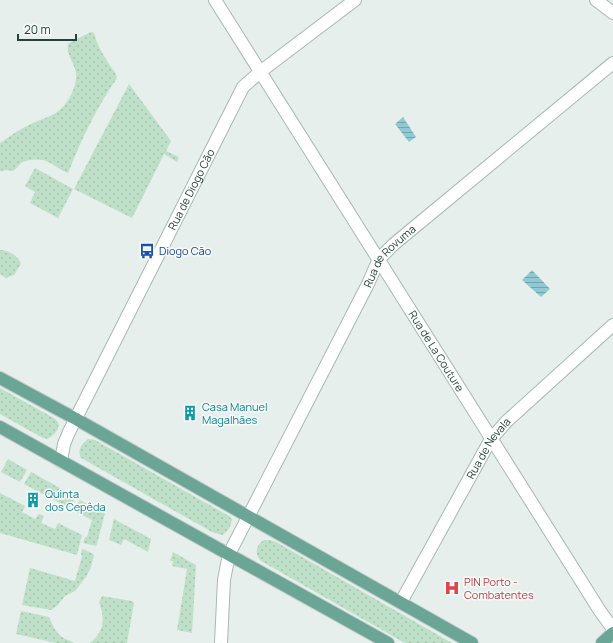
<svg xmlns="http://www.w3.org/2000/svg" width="613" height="643" viewBox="0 0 613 643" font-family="Manrope,sans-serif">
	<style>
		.grass { fill: url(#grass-dots) }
		.water { fill: url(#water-rules) }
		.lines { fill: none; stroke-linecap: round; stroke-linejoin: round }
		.minor-casing { stroke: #a8b8b2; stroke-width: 14 }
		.major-casing { stroke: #c2cac8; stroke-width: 14 }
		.minor { stroke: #fff; stroke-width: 12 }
		.major { stroke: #6aa596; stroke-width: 12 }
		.labels { text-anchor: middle; stroke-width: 3; stroke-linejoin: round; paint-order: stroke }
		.street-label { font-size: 11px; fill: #24423a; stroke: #f7fbf9 }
		.transit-label { font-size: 11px; fill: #164399; stroke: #f7fbf9; text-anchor: start }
		.culture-label { font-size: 11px; fill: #0d838f; stroke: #f7fbf9; text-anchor: start }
		.health-label { font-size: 11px; fill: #be3a42; stroke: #f7fbf9; text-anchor: start }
	</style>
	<defs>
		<pattern id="grass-dots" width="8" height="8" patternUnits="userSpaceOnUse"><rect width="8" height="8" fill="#bfe0c8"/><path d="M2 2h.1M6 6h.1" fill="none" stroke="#a4c1ad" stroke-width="1.8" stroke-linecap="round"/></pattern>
		<pattern id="water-rules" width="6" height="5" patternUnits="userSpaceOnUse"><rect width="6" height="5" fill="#8ec9d4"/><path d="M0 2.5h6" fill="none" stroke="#74a5ad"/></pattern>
	</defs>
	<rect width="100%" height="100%" fill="#e6efeb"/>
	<path class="grass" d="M 91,32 L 94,33 C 97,45 103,54 109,64 C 112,69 116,72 117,78 C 97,107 81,140 68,173 C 60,170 55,165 48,162 C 41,158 26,159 20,164 C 17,167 16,169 13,171 L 7,170 L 0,171 L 0,143 C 10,136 20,129 31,124 C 39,120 47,118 54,114 C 67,107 78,86 76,72 C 74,63 64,51 69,43 Z
		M 129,84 L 171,141 L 166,151 L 179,157 L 177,162 L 164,154 L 132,218 L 74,189 Z
		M 35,168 L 73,189 L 58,218 L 30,203 L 35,192 L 25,186 Z
		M 0,250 C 8,250 19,256 21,264 L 14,275 L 6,278 L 0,274 Z
		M 0,388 L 52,417 C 53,417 57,421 58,422 C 61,429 52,437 47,439 L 41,437 L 0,414 Z
		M 88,439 L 95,440 L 229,516 L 232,519 C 231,527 228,531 222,535 L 212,532 L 81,458 C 77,451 81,444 88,439 Z
		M 8,459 L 27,470 L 20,482 L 1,472 Z
		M 31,472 L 76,497 L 69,508 L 24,484 Z
		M 0,493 L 25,506 L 22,512 L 35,519 L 39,514 L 44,516 L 41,523 L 55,529 L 58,523 L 82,535 L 77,555 L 0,533 Z
		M 80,500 L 105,513 L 97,544 L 96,546 L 83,543 L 85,537 L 87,537 L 92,520 L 74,511 Z
		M 114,519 L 151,539 L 148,552 L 124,539 L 121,545 L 109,540 Z
		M 264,540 L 270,540 L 276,542 L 452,643 L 405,643 L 261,561 C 254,554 256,545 264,540 Z
		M 82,549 L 92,553 L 94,555 L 91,567 L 86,577 L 75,591 L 65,596 L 57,606 L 51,610 L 22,605 L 30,568 L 75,581 L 82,556 L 81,555 Z
		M 173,552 L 196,565 L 192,633 L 177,630 L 187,569 L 172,566 L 173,561 L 170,561 Z
		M 102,596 L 132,601 L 134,603 L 127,643 L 90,643 C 105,631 105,618 99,602 Z
		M 21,611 L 49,617 C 52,624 56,633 62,637 C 66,640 70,640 74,643 L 56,643 L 16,634 Z"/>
	<path class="water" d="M 403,117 L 416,137 L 409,142 L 395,124 Z
		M 532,270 L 550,289 L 541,297 L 522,280 Z"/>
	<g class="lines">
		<g class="minor-casing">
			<g id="minor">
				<path id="s1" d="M 215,0 L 600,611 L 613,629"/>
				<path d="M 596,0 L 613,13"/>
				<path id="s2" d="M 61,461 L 64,444 L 69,432 L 243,87 L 260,72 L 355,0"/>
				<path id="s3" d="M 401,602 L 491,439 L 507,421 L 613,325"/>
				<path id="s4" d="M 221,643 L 224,580 L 229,554 L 368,284 L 379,259 L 394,244 L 613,63"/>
			</g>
		</g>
		<g class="major-casing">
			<path id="major" d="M 0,378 L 76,419 L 472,643
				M 0,427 L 388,643
				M 602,643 L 613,633"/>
		</g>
		<use href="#minor" class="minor"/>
		<use href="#major" class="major"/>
	</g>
	<defs>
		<g id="bus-bare" transform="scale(1.2)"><path d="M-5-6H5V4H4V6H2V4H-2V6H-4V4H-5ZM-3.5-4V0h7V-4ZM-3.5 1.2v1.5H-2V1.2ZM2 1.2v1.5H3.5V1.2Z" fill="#1a4fb4" stroke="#f7fbf9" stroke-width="2.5" paint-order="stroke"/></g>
		<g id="building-bare" transform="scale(1.2)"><path d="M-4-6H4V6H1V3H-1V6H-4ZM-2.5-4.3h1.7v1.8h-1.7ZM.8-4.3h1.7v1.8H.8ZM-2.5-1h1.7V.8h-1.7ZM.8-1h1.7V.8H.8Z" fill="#0f9aa8" stroke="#f7fbf9" stroke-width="2.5" paint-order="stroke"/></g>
		<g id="hospital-bare" transform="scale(1.2)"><path d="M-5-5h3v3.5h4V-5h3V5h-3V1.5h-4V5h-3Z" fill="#e0444e" stroke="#f7fbf9" stroke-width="2.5" paint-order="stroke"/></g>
	</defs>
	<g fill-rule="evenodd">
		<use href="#bus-bare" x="147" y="251"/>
		<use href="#building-bare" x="190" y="413"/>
		<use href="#building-bare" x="33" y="500"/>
		<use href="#hospital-bare" x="452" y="588"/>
	</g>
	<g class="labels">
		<g class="street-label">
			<text dy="4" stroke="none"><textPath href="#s2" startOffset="302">Rua de Diogo Cão</textPath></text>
			<text dy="4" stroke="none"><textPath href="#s4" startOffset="429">Rua de Rovuma</textPath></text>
			<text dy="4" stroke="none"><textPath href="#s1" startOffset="415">Rua de La Couture</textPath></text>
			<text dy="4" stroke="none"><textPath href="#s3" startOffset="177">Rua de Nevala</textPath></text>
		</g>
		<g class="transit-label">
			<text x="159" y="255">Diogo Cão</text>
		</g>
		<g class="culture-label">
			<text x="202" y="411">Casa Manuel<tspan x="202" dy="13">Magalhães</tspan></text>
			<text x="45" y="498">Quinta<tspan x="45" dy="13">dos Cepêda</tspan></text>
		</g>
		<g class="health-label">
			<text x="464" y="586">PIN Porto -<tspan x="464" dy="13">Combatentes</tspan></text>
		</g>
	</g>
	<path d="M18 34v6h58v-6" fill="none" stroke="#24423a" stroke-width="2"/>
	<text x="24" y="34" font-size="12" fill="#24423a" stroke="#f7fbf9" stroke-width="3" paint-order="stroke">20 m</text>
</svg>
